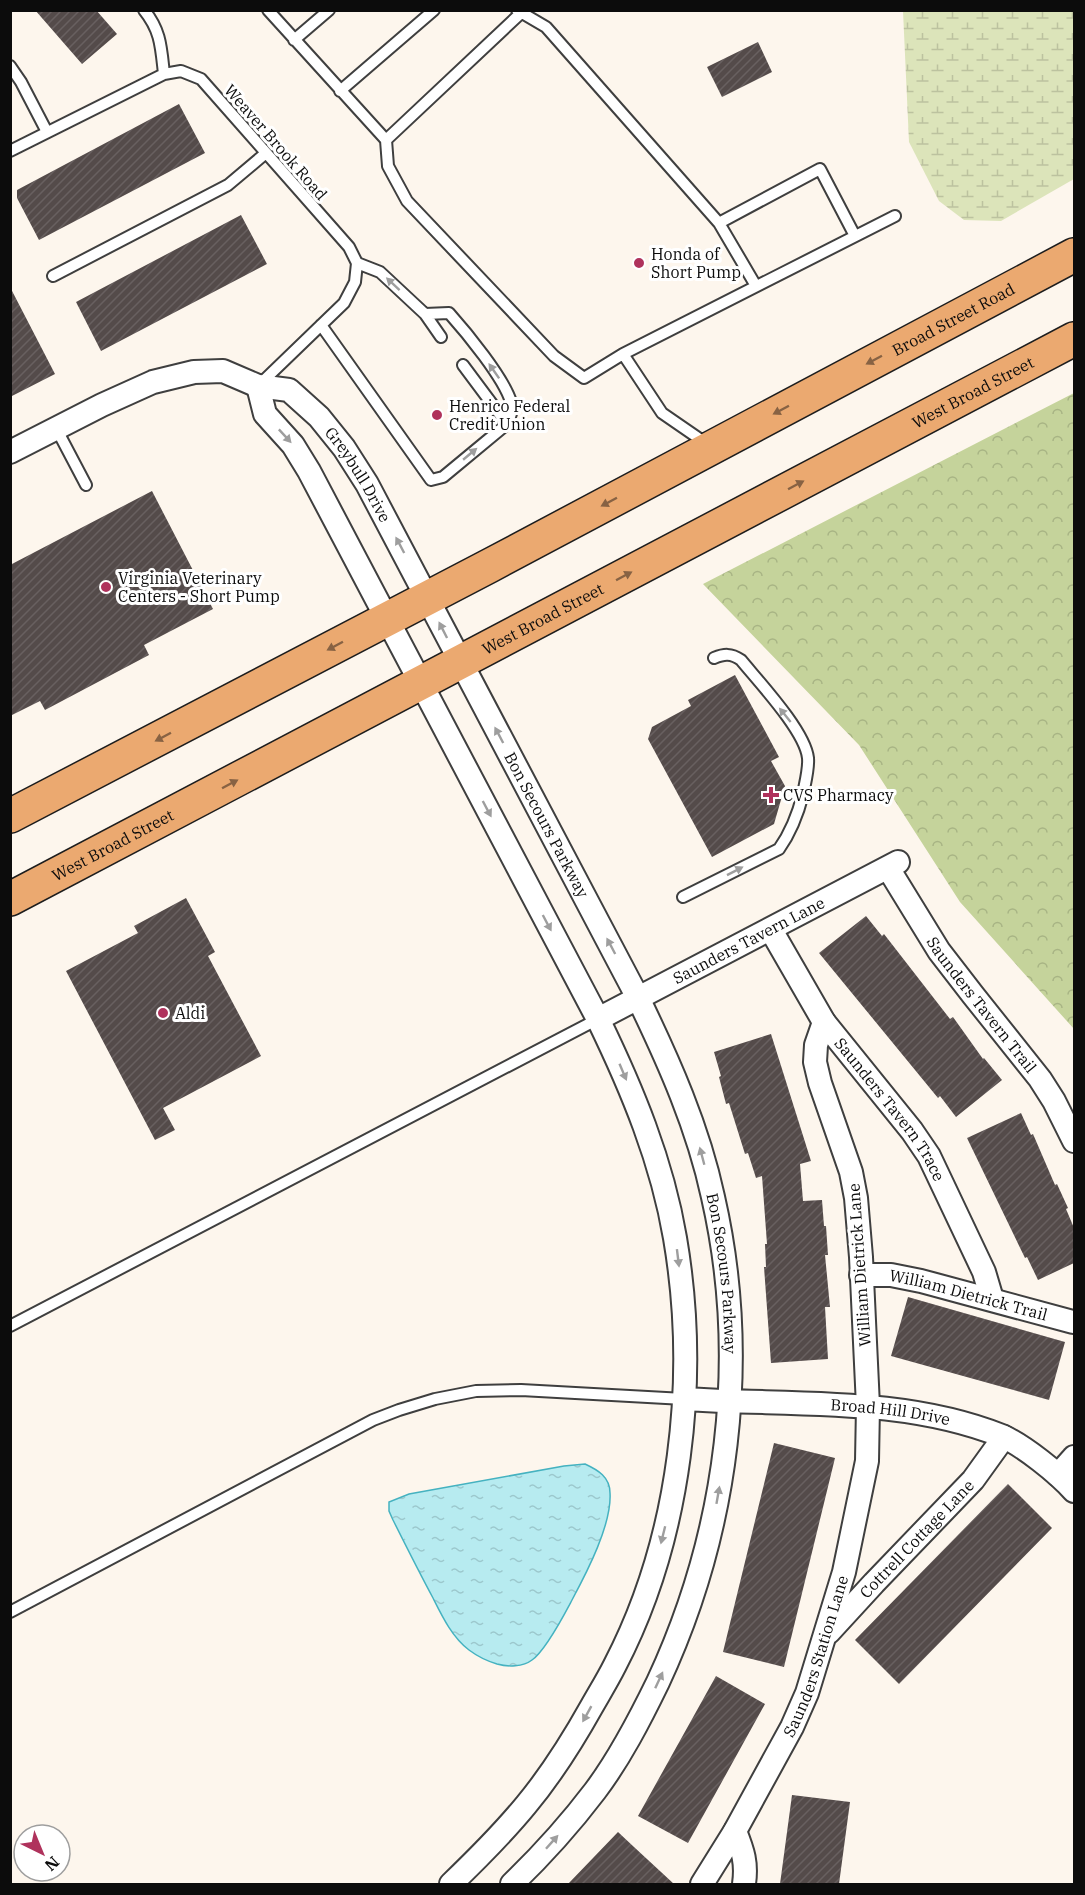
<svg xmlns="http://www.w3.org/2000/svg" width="1085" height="1895" viewBox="0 0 1085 1895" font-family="'IBM Plex Serif',serif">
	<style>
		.forest { fill: url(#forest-crowns) }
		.wetland { fill: url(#wetland-marsh) }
		.water { fill: url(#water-ripples); stroke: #45b2c0; stroke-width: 1.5 }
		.building { fill: url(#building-hatch) }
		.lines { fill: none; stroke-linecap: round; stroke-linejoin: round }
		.lane-casing { stroke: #3f3f3f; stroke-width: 14 }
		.street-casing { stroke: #3f3f3f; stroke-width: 26 }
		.primary-casing { stroke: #1d1d1d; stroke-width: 36 }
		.lane { stroke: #fff; stroke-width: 10 }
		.street { stroke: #fff; stroke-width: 22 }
		.primary { stroke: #eba970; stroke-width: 33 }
		.oneway { fill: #9e9e9e }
		.oneway2 { fill: #876243 }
		.poi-dot { fill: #af325c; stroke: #fff; stroke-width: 2 }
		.labels { text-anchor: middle; stroke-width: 6; stroke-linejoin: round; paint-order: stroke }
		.street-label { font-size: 16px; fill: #0c0c0c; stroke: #fff }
		.poi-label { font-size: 16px; fill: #0c0c0c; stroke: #fff; text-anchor: start }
	</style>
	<defs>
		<pattern id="forest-crowns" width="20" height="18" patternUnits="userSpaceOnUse" patternTransform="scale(1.5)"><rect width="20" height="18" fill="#c5d39b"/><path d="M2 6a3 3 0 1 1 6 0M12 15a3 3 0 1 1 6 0" fill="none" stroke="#a8b484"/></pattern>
		<pattern id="wetland-marsh" width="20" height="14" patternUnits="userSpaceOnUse" patternTransform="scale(1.5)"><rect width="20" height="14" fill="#dce4ba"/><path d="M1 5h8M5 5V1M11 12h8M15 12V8" fill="none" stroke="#bcc29f"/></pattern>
		<pattern id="water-ripples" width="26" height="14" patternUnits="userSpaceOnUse" patternTransform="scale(1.5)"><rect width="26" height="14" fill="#b7ebf0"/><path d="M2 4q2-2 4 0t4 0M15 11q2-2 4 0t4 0" fill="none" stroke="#9cc8cd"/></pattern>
		<pattern id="building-hatch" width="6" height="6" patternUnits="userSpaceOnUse" patternTransform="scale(1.5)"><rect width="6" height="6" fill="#544b4a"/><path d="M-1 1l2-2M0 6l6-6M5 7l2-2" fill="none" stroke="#686060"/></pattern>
	</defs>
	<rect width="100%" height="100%" fill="#fdf6ed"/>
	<path class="forest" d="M 1074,393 L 1074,1029 L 960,902 L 859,745 L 703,584 Z"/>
	<path class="wetland" d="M 903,11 L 1074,11 L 1074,179 L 1001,221 L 964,220 L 939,201 L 909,142 Z"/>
	<path class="water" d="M 585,1464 C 598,1470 610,1477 610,1493 C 612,1524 587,1572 572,1600 C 564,1615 546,1650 532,1660 C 523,1667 508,1667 497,1664 C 487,1661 477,1656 469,1650 C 452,1637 442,1616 433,1598 C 419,1572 406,1546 393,1520 L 389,1511 L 389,1502 L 409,1494 L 564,1466 Z"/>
	<path class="building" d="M 35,10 L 96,10 L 117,34 L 82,64 Z
		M 758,42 L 772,72 L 722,97 L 707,67 Z
		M 179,104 L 205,153 L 39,240 L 17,198 L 17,190 Z
		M 241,215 L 267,264 L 101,351 L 76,302 Z
		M 10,287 L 55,374 L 10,397 Z
		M 152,491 L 213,609 L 144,645 L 149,655 L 45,710 L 40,701 L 10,716 L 10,565 Z
		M 735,675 L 779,757 L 771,761 L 785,786 L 774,824 L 712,857 L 648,739 L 652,727 L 691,706 L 688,700 Z
		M 186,898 L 215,952 L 208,956 L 261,1056 L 163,1108 L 175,1130 L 155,1140 L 66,971 L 138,933 L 134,926 Z
		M 866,916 L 882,936 L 884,934 L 950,1019 L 953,1017 L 983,1059 L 984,1058 L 1002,1080 L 956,1117 L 940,1096 L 938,1098 L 819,953 Z
		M 771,1034 L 811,1161 L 800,1164 L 803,1201 L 822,1200 L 824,1226 L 826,1226 L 828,1255 L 825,1255 L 830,1307 L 825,1307 L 828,1359 L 771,1363 L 764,1267 L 766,1267 L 765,1244 L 767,1244 L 762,1176 L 756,1178 L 748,1153 L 745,1154 L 729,1103 L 726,1104 L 719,1077 L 721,1076 L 714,1052 Z
		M 1021,1113 L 1031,1135 L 1033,1134 L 1055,1185 L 1057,1184 L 1068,1208 L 1066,1209 L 1074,1228 L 1074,1263 L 1038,1280 L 1027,1257 L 1025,1258 L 967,1138 Z
		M 908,1297 L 1065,1342 L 1049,1400 L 891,1356 Z
		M 774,1443 L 835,1458 L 784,1667 L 723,1652 Z
		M 1008,1484 L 1052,1528 L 899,1684 L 855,1640 Z
		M 716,1676 L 765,1704 L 688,1843 L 638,1816 Z
		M 792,1795 L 850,1802 L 839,1884 L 780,1884 Z
		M 618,1832 L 634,1847 L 674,1884 L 568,1884 Z"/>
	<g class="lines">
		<g class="lane-casing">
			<path id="lane" d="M 144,10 C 161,31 161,47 164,74
				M 268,10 L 386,140 L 521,13
				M 517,10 L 546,27 L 719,223
				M 294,40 L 329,10
				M 10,66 L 21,82 L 47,132
				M 340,91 L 434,10
				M 386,140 L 388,166 L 407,201 L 554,356 L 584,378 L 623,354
				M 10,151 L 164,74 L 181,71 L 201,79 L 349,247 L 357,263 L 355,282 L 344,303 L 258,386
				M 357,263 L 380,272 L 425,314 L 441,337
				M 53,276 L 228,185 L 266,153
				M 756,286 L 719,223 L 820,169 L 855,236
				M 321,325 L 431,480 L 443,477 L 507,424 C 510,416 514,410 511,402 C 504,378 466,332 449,313 L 425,314
				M 463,365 L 507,424
				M 56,428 L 86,485
				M 707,444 L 662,413 L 623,354 L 895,216
				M 683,897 L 779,849 C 791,832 798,814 803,794 C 805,783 809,769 808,758 C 805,731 759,682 741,660 C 731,653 724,654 714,658
				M 10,1326 L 598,1019
				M 10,1612 L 373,1420 L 399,1410 L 435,1399 L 476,1391 L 521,1390 L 684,1399"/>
		</g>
		<g class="street-casing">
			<g id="street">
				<path d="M 258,386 L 265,414 L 293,445 L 309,471 L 598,1019 C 632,1089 662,1161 675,1238 C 699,1378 681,1538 615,1665 C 608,1679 600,1692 592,1706 C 573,1740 551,1775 526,1805 C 503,1833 477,1859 451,1884"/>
				<path id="s1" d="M 10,452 L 102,405 L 153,382 L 194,372 L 223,371 L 258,386 L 289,390 L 319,417 L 344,448 L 367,484 L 638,998 C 669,1062 698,1127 713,1197 C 750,1359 728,1532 658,1682 C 640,1719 620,1758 595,1791 C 570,1824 542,1855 512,1884"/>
				<path id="s2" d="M 888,868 L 939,951 L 973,995 L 1040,1079 L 1054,1101 L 1074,1141"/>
				<path id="s3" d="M 771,930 L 824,1022 L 912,1131 L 929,1156 L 984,1272 L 992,1299"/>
				<path id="s4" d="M 598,1019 L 898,862"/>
				<path id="s5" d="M 861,1275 L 891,1275 L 921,1281 L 1073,1322"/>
				<path id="s6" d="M 684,1399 C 790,1406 902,1396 1002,1436 C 1024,1446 1058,1473 1074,1491"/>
				<path d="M 1058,1475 L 1074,1457"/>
				<path id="s7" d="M 829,1632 L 874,1583 L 973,1480 L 1004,1437"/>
				<path d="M 735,1831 C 743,1851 747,1863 744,1884"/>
				<path id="s8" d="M 702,1884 L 735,1831 L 792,1727 L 807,1693 L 844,1572 L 867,1461 L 868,1406 L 861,1257 L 856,1198 L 851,1172 L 820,1083 L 815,1062 L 816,1045 L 824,1022"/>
			</g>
		</g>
		<g class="primary-casing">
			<g id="primary">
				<path id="s9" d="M 10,816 L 489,566 L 1074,255"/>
				<path id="s10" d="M 10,899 L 1074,339"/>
			</g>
		</g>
		<use href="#lane" class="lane"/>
		<use href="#street" class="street"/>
		<use href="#primary" class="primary"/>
	</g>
	<defs><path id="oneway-solid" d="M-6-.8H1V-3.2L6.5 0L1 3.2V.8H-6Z" transform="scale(1.5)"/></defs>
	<g class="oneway">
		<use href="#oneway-solid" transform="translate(393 284) rotate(-137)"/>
		<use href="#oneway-solid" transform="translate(494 371) rotate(-125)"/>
		<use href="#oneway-solid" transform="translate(285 436) rotate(47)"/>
		<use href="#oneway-solid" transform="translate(470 454) rotate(-40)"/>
		<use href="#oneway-solid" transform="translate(400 545) rotate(-118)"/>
		<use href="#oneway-solid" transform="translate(443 630) rotate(-117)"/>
		<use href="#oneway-solid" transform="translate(785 715) rotate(-129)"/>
		<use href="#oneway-solid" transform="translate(499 735) rotate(-118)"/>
		<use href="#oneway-solid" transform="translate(487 809) rotate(62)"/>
		<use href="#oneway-solid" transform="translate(735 871) rotate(-27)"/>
		<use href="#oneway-solid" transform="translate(547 923) rotate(62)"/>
		<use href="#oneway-solid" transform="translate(611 946) rotate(-118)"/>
		<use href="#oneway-solid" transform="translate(623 1072) rotate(67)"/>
		<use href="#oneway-solid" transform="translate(702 1156) rotate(-105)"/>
		<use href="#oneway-solid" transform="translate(678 1258) rotate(83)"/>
		<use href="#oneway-solid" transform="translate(718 1495) rotate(-80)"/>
		<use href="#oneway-solid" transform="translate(663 1535) rotate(104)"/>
		<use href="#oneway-solid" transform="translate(659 1680) rotate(-65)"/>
		<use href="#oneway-solid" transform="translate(587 1714) rotate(119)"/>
		<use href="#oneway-solid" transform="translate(552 1842) rotate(-48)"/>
	</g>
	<g class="oneway2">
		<use href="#oneway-solid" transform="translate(874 360) rotate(152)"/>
		<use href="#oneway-solid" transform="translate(781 410) rotate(152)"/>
		<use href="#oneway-solid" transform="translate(796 485) rotate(-28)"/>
		<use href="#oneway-solid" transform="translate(609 502) rotate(152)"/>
		<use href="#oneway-solid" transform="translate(624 576) rotate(-28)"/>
		<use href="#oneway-solid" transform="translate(335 646) rotate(152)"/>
		<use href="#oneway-solid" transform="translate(163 737) rotate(152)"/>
		<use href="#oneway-solid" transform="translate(230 784) rotate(-28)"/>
	</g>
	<g class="poi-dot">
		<circle cx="639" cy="263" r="6"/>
		<circle cx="437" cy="415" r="6"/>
		<circle cx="106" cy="587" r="6"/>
		<path d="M768 786h6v6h6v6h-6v6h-6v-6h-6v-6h6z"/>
		<circle cx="163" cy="1013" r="6"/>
	</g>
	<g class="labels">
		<g class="street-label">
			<text transform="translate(276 142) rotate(49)" y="6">Weaver Brook Road</text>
			<text dy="6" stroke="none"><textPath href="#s9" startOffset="1066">Broad Street Road</textPath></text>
			<text dy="6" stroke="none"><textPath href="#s10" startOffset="1088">West Broad Street</textPath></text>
			<text dy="6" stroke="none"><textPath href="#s1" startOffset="410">Greybull Drive</textPath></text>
			<text dy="6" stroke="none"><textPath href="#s10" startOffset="602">West Broad Street</textPath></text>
			<text dy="6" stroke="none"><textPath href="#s1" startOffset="808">Bon Secours Parkway</textPath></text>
			<text dy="6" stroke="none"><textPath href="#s10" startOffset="116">West Broad Street</textPath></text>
			<text dy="6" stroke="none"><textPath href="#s4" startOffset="170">Saunders Tavern Lane</textPath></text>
			<text dy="6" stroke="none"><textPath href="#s2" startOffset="166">Saunders Tavern Trail</textPath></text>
			<text dy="6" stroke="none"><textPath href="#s3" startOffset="216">Saunders Tavern Trace</textPath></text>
			<text transform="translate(859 1265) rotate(-94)" y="6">William Dietrick Lane</text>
			<text dy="6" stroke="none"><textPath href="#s1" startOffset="1294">Bon Secours Parkway</textPath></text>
			<text dy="6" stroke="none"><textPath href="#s5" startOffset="110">William Dietrick Trail</textPath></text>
			<text dy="6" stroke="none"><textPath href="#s6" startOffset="207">Broad Hill Drive</textPath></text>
			<text dy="6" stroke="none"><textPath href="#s7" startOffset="128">Cottrell Cottage Lane</textPath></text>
			<text dy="6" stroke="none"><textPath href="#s8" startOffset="256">Saunders Station Lane</textPath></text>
		</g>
		<g class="poi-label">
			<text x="651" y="260">Honda of<tspan x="651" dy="18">Short Pump</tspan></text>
			<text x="449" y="412">Henrico Federal<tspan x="449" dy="18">Credit Union</tspan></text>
			<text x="118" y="584">Virginia Veterinary<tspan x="118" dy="18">Centers - Short Pump</tspan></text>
			<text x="783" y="801">CVS Pharmacy</text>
			<text x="175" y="1019">Aldi</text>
		</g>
	</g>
	<rect width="1085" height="1895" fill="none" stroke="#0c0c0c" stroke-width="24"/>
	<g transform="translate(42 1853) rotate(137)"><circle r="28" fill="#ffffff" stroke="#9e9e9e" stroke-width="1.5"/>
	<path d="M0-4.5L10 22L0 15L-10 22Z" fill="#af325c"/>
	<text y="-9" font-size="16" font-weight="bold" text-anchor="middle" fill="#0c0c0c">N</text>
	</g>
</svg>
